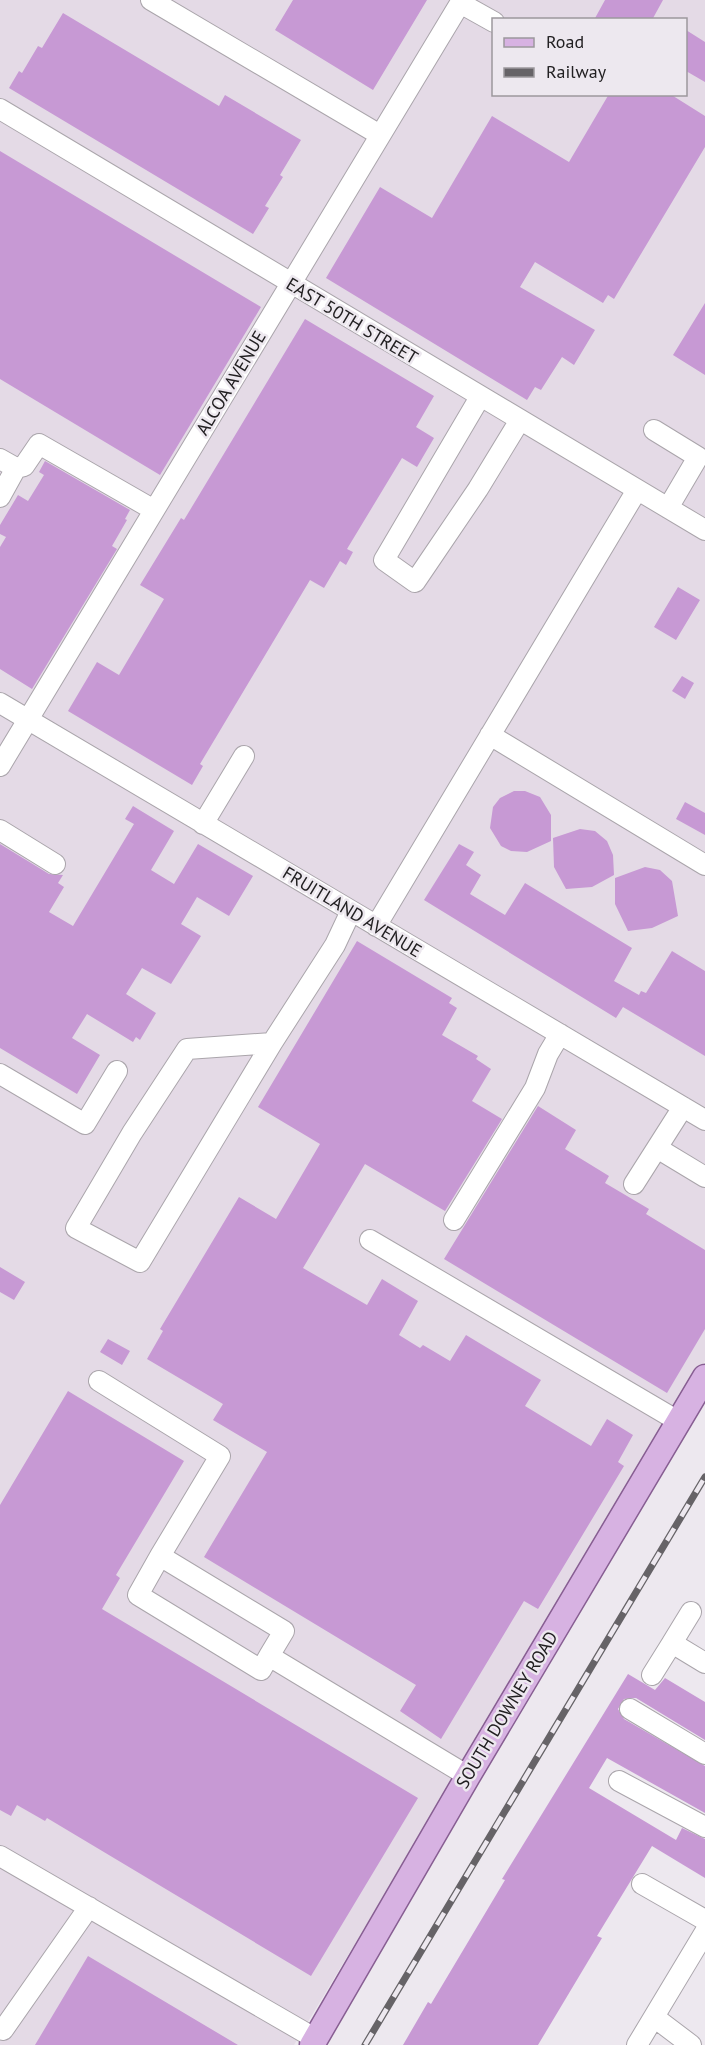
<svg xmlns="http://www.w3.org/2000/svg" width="705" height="2045" viewBox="0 0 705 2045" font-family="'PT Sans',sans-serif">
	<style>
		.built { fill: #e4dae6; fill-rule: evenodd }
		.building { fill: #c799d4 }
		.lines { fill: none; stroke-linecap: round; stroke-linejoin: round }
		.minor-casing { stroke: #aaa5ab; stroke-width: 22 }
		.major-casing { stroke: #875e92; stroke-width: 27 }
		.minor { stroke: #fff; stroke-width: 20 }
		.major { stroke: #d7b2e2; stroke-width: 24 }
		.rail-casing { stroke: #666367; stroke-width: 7 }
		.rail { stroke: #ede8ef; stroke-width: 4.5; stroke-dasharray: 14; stroke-linecap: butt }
		.labels { text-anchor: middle; stroke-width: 5; stroke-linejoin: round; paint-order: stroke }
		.street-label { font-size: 18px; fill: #222022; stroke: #ede8ef }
	</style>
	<rect width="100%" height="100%" fill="#ede8ef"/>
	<path class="built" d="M 0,0 L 705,0 L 705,1361 L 294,2045 L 0,2045 ZM 494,20 L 686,20 L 686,94 L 494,94 Z"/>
	<path class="building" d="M 293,0 L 427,0 L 373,90 L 275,30 Z
		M 605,0 L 663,0 L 652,20 L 594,20 Z
		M 63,13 L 219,106 L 225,95 L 301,140 L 280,175 L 283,177 L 265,206 L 269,208 L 253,234 L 9,88 L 19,71 L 22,73 L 38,46 L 42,48 Z
		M 686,30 L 705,42 L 705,82 L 686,71 Z
		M 609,94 L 670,94 L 705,116 L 705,147 L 614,299 L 608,295 L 603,303 L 535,262 L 520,287 L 595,330 L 574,365 L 562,357 L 541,390 L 535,387 L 527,400 L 326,278 L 380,187 L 432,218 L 492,116 L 569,162 Z
		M 0,151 L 261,307 L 160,475 L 0,379 Z
		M 705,303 L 705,375 L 673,355 Z
		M 305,319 L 434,396 L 416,427 L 434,438 L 417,467 L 402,458 L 347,549 L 353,552 L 346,565 L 340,561 L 324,588 L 310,580 L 200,764 L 203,766 L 192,785 L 68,711 L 97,662 L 119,675 L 164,599 L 140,585 L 181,518 L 184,520 Z
		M 45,461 L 130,510 L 125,519 L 127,520 L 112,546 L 117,549 L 32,689 L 0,669 L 0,547 L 6,537 L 0,534 L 0,525 L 18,495 L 28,501 L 44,475 L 39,472 Z
		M 678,587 L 700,600 L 676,640 L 654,627 Z
		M 682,676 L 694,683 L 685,699 L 672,691 Z
		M 514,791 L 525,791 L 540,797 L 551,815 L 551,841 L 527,852 L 511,851 L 501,846 L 490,828 L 493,807 L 500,798 Z
		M 685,802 L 705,813 L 705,835 L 676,819 Z
		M 133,806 L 174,831 L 151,870 L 174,884 L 198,844 L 253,876 L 229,916 L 197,897 L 181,924 L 201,936 L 171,984 L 142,968 L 126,994 L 156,1013 L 140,1040 L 136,1037 L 133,1042 L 87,1014 L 72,1038 L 100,1055 L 77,1094 L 0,1048 L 0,844 L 49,874 L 63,875 L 58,883 L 64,887 L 49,912 L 73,926 L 134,824 L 125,819 Z
		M 580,829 L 595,831 L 607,841 L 613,855 L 614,875 L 592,887 L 566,889 L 554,867 L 553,838 Z
		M 459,844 L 474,852 L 466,865 L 481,875 L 470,894 L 505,915 L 525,883 L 632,948 L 614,981 L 639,995 L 641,991 L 646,993 L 672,951 L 705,971 L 705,1056 L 623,1007 L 616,1018 L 424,900 Z
		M 645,867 L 660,870 L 672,881 L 678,916 L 652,928 L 628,931 L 615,904 L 615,878 Z
		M 357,941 L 452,998 L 449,1003 L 457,1008 L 442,1035 L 478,1056 L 476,1059 L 491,1069 L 472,1101 L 502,1119 L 445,1211 L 365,1164 L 303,1268 L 367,1305 L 382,1279 L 418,1301 L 399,1335 L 420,1348 L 423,1345 L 450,1361 L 466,1335 L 541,1380 L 525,1406 L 591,1446 L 607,1419 L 633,1435 L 618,1462 L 624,1466 L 538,1609 L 524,1601 L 441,1739 L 400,1711 L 416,1685 L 204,1557 L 267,1452 L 213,1420 L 223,1404 L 147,1359 L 163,1331 L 160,1329 L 239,1197 L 276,1219 L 320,1144 L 258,1107 Z
		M 538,1106 L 576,1130 L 565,1149 L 609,1176 L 605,1183 L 649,1209 L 646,1214 L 705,1250 L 705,1329 L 667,1393 L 444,1259 Z
		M 0,1267 L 25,1282 L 14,1300 L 0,1292 Z
		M 108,1339 L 130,1351 L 122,1365 L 100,1352 Z
		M 68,1391 L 184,1461 L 116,1575 L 120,1578 L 102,1609 L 418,1798 L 311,1976 L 47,1818 L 45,1821 L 17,1805 L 11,1816 L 0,1810 L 0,1505 Z
		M 628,1674 L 655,1690 L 665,1678 L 705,1702 L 705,1740 L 636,1698 L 624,1699 L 618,1709 L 624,1719 L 705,1766 L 705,1813 L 607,1758 L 589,1788 L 676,1840 L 682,1828 L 705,1839 L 705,1878 L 652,1846 L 597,1936 L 602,1938 L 538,2045 L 403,2045 L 428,2002 L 431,2004 L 505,1880 L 502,1879 Z
		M 88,1956 L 238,2045 L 35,2045 Z"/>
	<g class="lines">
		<g class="minor-casing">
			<path id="minor" d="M 151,0 L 380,135
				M 460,3 L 494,22
				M 0,109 L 705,530
				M 480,397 L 384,560 L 415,582 L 478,489 L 520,420
				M 654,430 L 698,457 L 668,508
				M 0,459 L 16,468 L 24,466 L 39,444 L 154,510
				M 0,497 L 16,468
				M 0,703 L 705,1120
				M 490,735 L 705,865
				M 0,766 L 462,0
				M 203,824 L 244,756
				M 0,830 L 55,864
				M 376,926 L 637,490
				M 272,1043 L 187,1049 L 132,1133 L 76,1228 L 140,1262 L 272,1043 L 335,945 L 351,911
				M 0,1074 L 85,1124 L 117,1071
				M 657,1148 L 705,1177
				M 634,1184 L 683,1107
				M 454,1220 L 535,1088 L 548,1054 L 560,1034
				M 370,1240 L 678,1421
				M 99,1381 L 220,1456 L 160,1556 L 284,1631 L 269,1656 L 468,1776
				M 160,1556 L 138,1595 L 261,1670 L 269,1656
				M 691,1612 L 672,1643 L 705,1663
				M 652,1675 L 672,1643
				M 630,1709 L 705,1754
				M 619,1781 L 705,1827
				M 0,1856 L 316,2039
				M 642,1884 L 705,1920
				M 654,2017 L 691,2045
				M 3,2030 L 89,1907
				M 637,2045 L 705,1932"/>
		</g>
		<g class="major-casing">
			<path id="major" d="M 312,2045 L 468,1776 L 705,1377"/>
		</g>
		<use href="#minor" class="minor"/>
		<use href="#major" class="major"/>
		<g class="rail-casing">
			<path id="rail" d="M 365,2045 L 705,1477"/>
		</g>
		<use href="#rail" class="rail"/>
	</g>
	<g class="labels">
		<g class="street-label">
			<text transform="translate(352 321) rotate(31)" y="6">EAST 50TH STREET</text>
			<text transform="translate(231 383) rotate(-59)" y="6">ALCOA AVENUE</text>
			<text transform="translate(352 912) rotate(31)" y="6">FRUITLAND AVENUE</text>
			<text transform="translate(507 1710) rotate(-59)" y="6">SOUTH DOWNEY ROAD</text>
		</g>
	</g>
	<rect x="492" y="18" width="195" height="78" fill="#ede8ef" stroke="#9c989d" stroke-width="1.5"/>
	<rect x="504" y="38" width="30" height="9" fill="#d7b2e2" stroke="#9c989d" stroke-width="1.5"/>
	<text x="546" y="48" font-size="18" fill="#222022">Road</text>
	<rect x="504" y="68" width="30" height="9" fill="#666367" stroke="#9c989d" stroke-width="1.5"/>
	<text x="546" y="78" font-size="18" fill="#222022">Railway</text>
</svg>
